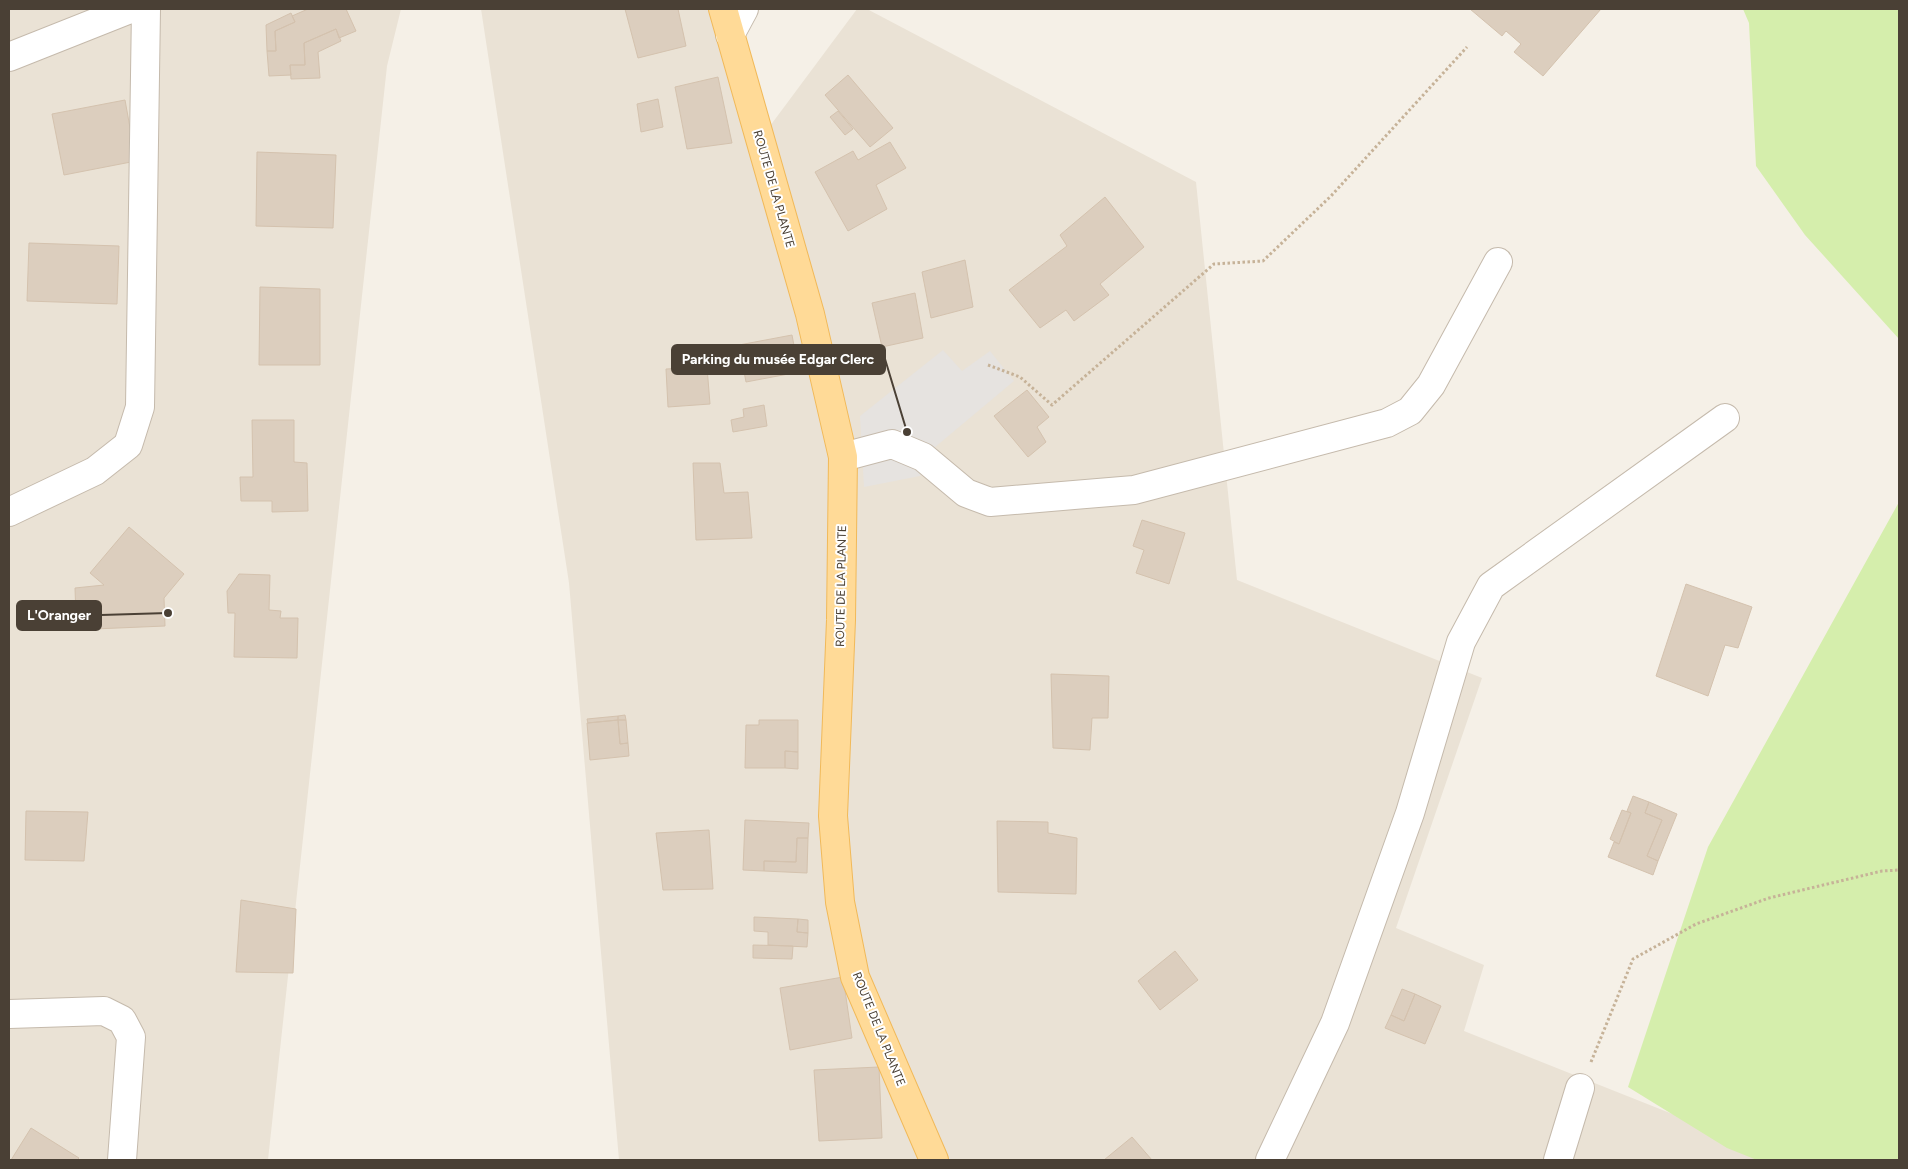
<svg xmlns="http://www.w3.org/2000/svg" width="1908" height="1169" viewBox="0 0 1908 1169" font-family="Figtree,sans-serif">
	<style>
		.residential { fill: #eae2d5 }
		.green { fill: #d5eeac }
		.parking { fill: #e6e3e0 }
		.building { fill: #dccebe; stroke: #d4c2ae }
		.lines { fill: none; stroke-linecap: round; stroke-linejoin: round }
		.minor-casing { stroke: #c5baac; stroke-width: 30 }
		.major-casing { stroke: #f1b959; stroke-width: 30 }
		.path { stroke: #c6b298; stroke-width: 3; stroke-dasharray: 2.5 2.5; stroke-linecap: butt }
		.minor { stroke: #fff; stroke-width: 28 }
		.major { stroke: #ffda97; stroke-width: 28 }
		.labels { text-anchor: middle; stroke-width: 4; stroke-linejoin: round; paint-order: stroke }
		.street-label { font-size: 12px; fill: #4a4035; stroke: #fff }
		.leader { fill: none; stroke: #4a4035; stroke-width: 2 }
		.callout-dot { fill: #4a4035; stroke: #fff; stroke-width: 2 }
		.callout { fill: #4a4035; stroke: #4a4035; stroke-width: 2 }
		.callout-label { font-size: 14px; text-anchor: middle; font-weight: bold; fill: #fff }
	</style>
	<rect width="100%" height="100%" fill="#f5f0e7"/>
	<path class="residential" d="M 9,9 L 401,9 L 387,66 L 268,1160 L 9,1160 Z
		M 481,9 L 715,9 L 750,153 L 857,9 L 867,9 L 1196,182 L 1237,580 L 1482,678 L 1396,928 L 1484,965 L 1464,1031 L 1788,1160 L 619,1160 L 569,583 Z"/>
	<path class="green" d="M 1743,9 L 1899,9 L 1899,339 L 1805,235 L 1756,166 L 1749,23 Z
		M 1899,502 L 1899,1160 L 1757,1160 L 1727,1148 L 1628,1087 L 1708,847 Z"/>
	<path class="parking" d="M 943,350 L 962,371 L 990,351 L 1014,381 L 934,448 L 920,476 L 864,487 L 860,416 Z"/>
	<path class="building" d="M 308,9 L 346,9 L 356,31 L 339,38 L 336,29 L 304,43 L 305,65 L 290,65 L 291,75 L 269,76 L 267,51 L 276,51 L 275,31 L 295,22 L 292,16 Z
		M 625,9 L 678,9 L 686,46 L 638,58 Z
		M 1470,9 L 1601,9 L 1543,76 L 1514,52 L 1521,44 L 1506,31 L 1502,36 Z
		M 291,13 L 295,22 L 275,31 L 276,51 L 267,51 L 266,25 Z
		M 336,29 L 341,41 L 318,52 L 320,78 L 291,79 L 290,65 L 305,65 L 304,43 Z
		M 848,75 L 893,128 L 870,147 L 825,95 Z
		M 718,77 L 732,143 L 687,149 L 675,87 Z
		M 658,99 L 663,127 L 641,132 L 637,104 Z
		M 125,100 L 136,161 L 64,175 L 52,114 Z
		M 838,111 L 853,129 L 845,135 L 830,117 Z
		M 890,142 L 906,168 L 876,185 L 887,209 L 848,231 L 815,172 L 853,151 L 858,160 Z
		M 257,152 L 336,155 L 333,228 L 256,226 Z
		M 1105,197 L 1144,247 L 1100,284 L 1109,295 L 1074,321 L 1066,310 L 1040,328 L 1009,290 L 1067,246 L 1060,235 Z
		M 29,243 L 119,246 L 117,304 L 27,301 Z
		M 965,260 L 973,307 L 931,318 L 922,272 Z
		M 260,287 L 320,289 L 320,365 L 259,365 Z
		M 915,293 L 923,338 L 882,347 L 872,303 Z
		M 792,335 L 799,372 L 746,382 L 739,345 Z
		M 707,367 L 710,404 L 668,407 L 666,369 Z
		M 1027,390 L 1049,417 L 1037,427 L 1046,442 L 1028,457 L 994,416 Z
		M 764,405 L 767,426 L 733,432 L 731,420 L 744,417 L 743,409 Z
		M 252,420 L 294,420 L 294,462 L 307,463 L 308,511 L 272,512 L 272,501 L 241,501 L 240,477 L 253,477 Z
		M 693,463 L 720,463 L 724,493 L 748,492 L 752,538 L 696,540 Z
		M 1142,520 L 1185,533 L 1169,584 L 1136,573 L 1144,550 L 1133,546 Z
		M 129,527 L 184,574 L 164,598 L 165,626 L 94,629 L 93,616 L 76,617 L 75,588 L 104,585 L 90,573 Z
		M 239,574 L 270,575 L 269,610 L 281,611 L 280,618 L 298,618 L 297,658 L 234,657 L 235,613 L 228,613 L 227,591 Z
		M 1686,584 L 1752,607 L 1738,648 L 1725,645 L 1708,696 L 1656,676 Z
		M 1051,674 L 1109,676 L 1108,718 L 1092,718 L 1090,750 L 1053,748 Z
		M 625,715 L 626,720 L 618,720 L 618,716 Z
		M 618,716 L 618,720 L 588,723 L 587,719 Z
		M 618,720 L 626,720 L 628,743 L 620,744 Z
		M 618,720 L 620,744 L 628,743 L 629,756 L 590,760 L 587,723 Z
		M 759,720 L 798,720 L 798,752 L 785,751 L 785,768 L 745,768 L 746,725 L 759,725 Z
		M 785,751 L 798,752 L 798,769 L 785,768 Z
		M 1633,796 L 1649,802 L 1645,813 L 1662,820 L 1647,856 L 1658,861 L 1653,875 L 1608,857 L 1614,842 L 1619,844 L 1631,813 L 1627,811 Z
		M 1649,802 L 1677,814 L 1658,861 L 1647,856 L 1662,820 L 1645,813 Z
		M 1622,810 L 1631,813 L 1619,844 L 1610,839 Z
		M 26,811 L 88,812 L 84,861 L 25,860 Z
		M 745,820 L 809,823 L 808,838 L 797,838 L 796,862 L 764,861 L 764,871 L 743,870 Z
		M 997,821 L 1048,822 L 1048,833 L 1077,838 L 1076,894 L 998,892 Z
		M 709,830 L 713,889 L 663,890 L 656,833 Z
		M 797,838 L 808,838 L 807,873 L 764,871 L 764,861 L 796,862 Z
		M 241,900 L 296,909 L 293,973 L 236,972 Z
		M 754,917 L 798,919 L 797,932 L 808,933 L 807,947 L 768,945 L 768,932 L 754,931 Z
		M 798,919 L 808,920 L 808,933 L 797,932 Z
		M 753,945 L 793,946 L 792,959 L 753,958 Z
		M 1175,951 L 1198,980 L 1160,1010 L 1138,981 Z
		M 843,977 L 852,1038 L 790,1050 L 780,988 Z
		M 1402,989 L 1415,994 L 1404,1021 L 1391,1015 Z
		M 1415,994 L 1441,1006 L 1425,1044 L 1385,1028 L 1391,1015 L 1404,1021 Z
		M 879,1067 L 882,1138 L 819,1141 L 814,1070 Z
		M 31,1128 L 79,1158 L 77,1160 L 11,1160 Z
		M 1132,1137 L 1152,1160 L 1104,1160 Z"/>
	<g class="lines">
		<g class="minor-casing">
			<path id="minor" d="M 730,35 L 744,9
				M 9,57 L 130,9
				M 843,457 L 892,444 L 923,457 L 966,493 L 990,502 L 1134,490 L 1387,423 L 1410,411 L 1431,385 L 1498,262
				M 9,512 L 95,471 L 128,445 L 140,407 L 146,9
				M 9,1014 L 104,1011 L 122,1020 L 131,1037 L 122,1160
				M 1270,1160 L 1335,1023 L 1410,813 L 1461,642 L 1491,586 L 1725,418
				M 1558,1160 L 1580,1088"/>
		</g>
		<g class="major-casing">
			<path id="major" d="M 723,9 L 810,314 L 843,457 L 841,620 L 833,816 L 840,902 L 855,977 L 934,1160"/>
		</g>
		<path class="path" d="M 988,365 L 1020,377 L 1052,405 L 1214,264 L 1263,261 L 1331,196 L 1467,47
			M 1591,1062 L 1633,959 L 1696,924 L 1769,898 L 1882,871 L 1899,870"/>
		<use href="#minor" class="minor"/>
		<use href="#major" class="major"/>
	</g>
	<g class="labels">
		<g class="street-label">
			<text transform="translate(774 189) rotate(74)" y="4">ROUTE DE LA PLANTE</text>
			<text transform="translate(841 586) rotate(-89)" y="4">ROUTE DE LA PLANTE</text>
			<text transform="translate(879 1029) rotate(68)" y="4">ROUTE DE LA PLANTE</text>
		</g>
	</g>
	<path class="leader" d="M907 432L885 359M168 613L101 615"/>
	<g class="callout-dot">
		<circle cx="907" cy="432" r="5"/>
		<circle cx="168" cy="613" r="5"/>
	</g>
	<g class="callout">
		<rect x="672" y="345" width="213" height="29" rx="5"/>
		<rect x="17" y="601" width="84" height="29" rx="5"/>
	</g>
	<g class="callout-label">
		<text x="778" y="364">Parking du musée Edgar Clerc</text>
		<text x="59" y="620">L'Oranger</text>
	</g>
	<rect width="1908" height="1169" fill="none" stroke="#4a4035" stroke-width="20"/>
</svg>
